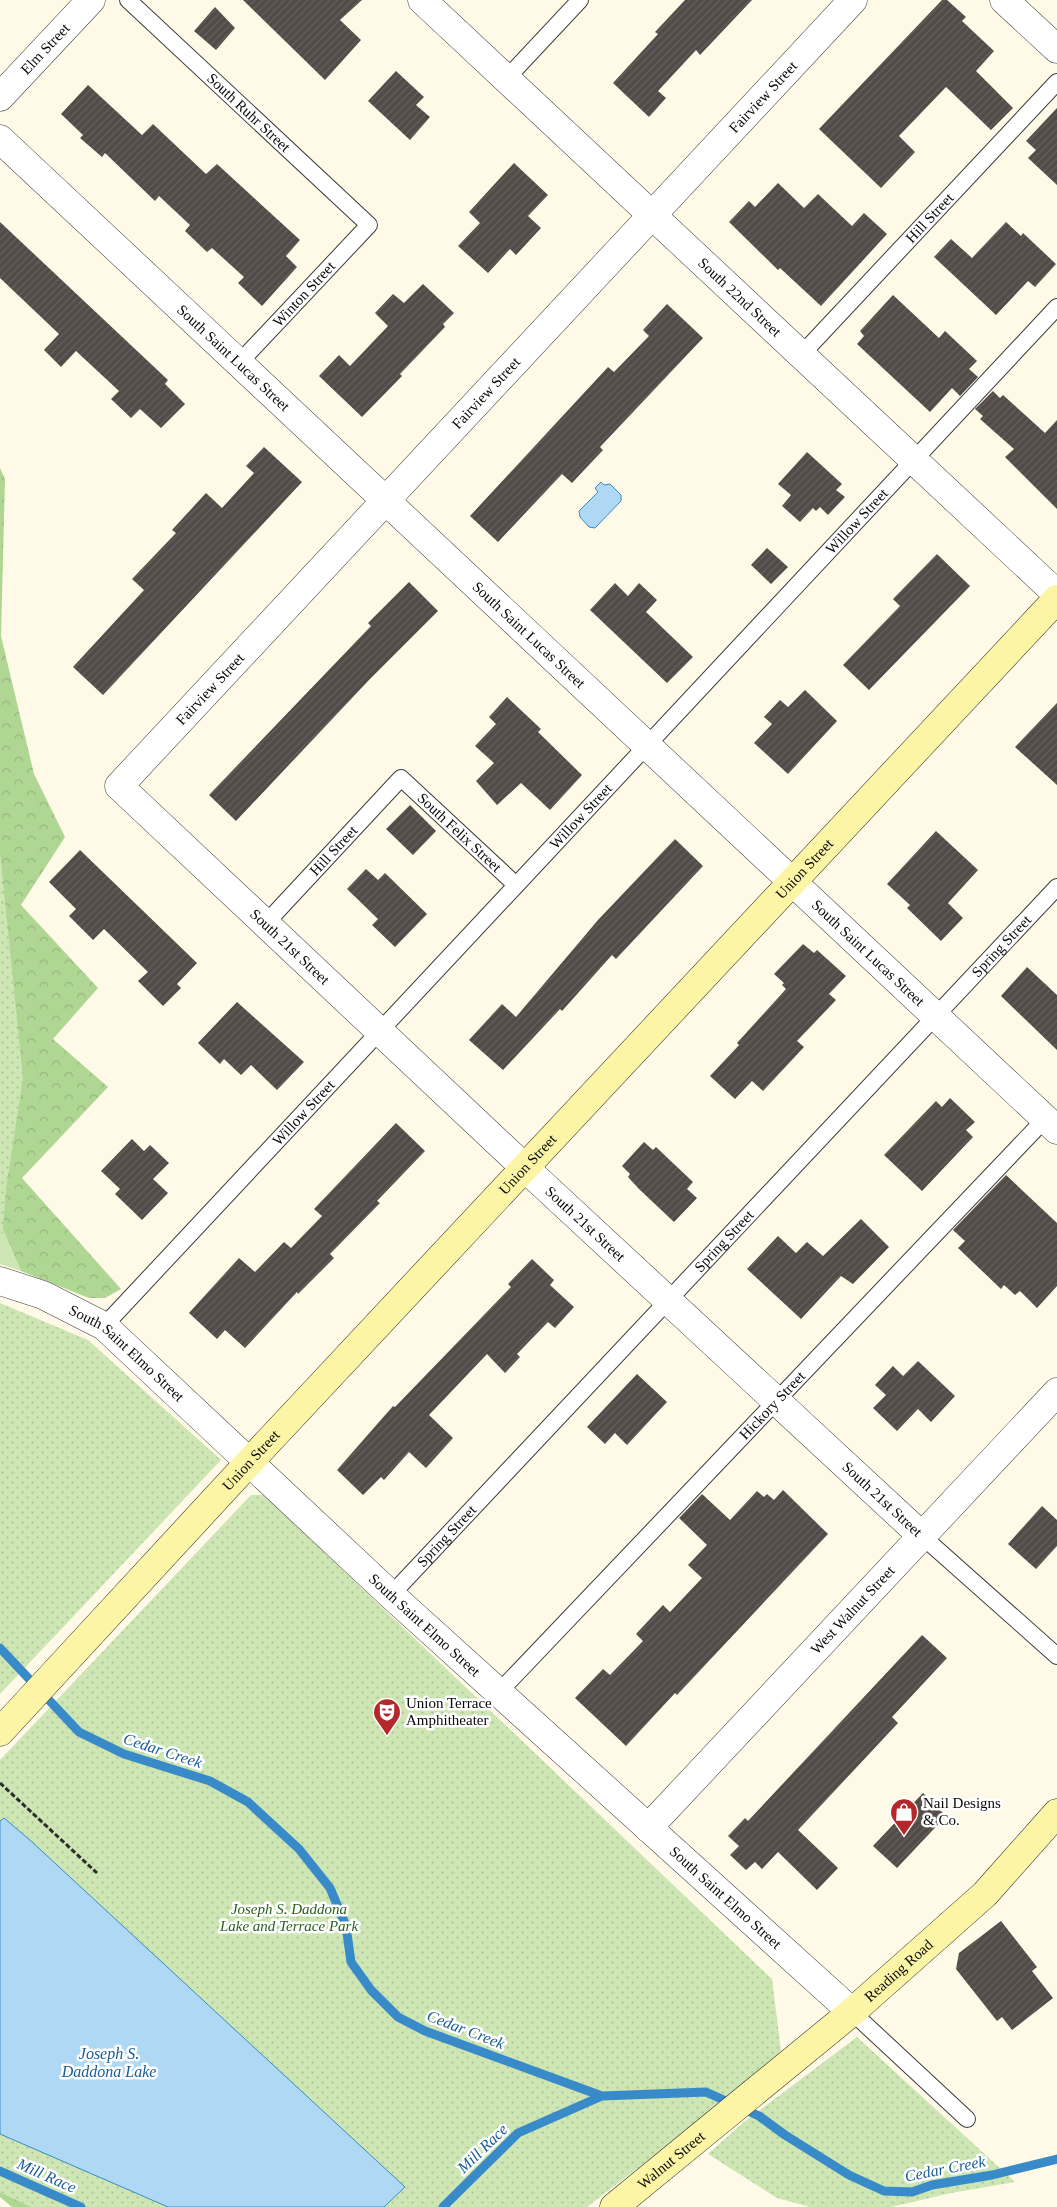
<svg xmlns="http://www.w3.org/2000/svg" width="1057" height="2207" viewBox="0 0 1057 2207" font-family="Georgia,serif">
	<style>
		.grass { fill: #cde6b4 }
		.forest { fill: url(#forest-crowns) }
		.park { fill: url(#park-dots) }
		.water { fill: #aed8f3; stroke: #388bc8 }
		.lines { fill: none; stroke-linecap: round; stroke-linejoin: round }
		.stream { stroke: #388bc8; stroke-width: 9 }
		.building { fill: url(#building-hatch) }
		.lane-casing { stroke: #3d3d3d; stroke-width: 18 }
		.street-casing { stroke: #3d3d3d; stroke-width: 29 }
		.secondary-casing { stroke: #2c2c2c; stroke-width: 29 }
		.path { stroke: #2c2c2c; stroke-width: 3; stroke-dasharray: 5 2.5; stroke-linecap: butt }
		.lane { stroke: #fff; stroke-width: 16 }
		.street { stroke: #fff; stroke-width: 28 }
		.secondary { stroke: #fcf5a5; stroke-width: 28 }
		.labels { text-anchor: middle; stroke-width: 5; stroke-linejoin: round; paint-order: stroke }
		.street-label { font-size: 15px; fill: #0a0a0a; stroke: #fff }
		.poi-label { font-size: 15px; fill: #0a0a0a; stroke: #fff; text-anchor: start }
		.park-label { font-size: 15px; font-style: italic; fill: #2a5e1e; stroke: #fff }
		.water-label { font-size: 16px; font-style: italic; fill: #195c96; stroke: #fff }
	</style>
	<defs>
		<pattern id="forest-crowns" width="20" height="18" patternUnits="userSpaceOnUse" patternTransform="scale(1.25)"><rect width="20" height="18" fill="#b0d694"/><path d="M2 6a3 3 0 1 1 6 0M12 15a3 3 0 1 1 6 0" fill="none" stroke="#96b67e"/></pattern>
		<pattern id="park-dots" width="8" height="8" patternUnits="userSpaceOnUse" patternTransform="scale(1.25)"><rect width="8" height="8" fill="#cde6b4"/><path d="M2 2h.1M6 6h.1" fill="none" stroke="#afc499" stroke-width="1.8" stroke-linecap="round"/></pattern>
		<pattern id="building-hatch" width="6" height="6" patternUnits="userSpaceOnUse" patternTransform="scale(1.25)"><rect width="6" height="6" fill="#524b47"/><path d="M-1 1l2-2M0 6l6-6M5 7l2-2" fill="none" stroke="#66605d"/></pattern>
	</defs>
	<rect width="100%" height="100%" fill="#fefae7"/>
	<path class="grass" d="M 0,1222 L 21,1271 L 0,1264 Z"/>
	<path class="forest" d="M 0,468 L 5,479 L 1,636 L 34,774 L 65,837 L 21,905 L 98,988 L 53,1039 L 108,1087 L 22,1178 L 121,1289 L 105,1298 L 89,1298 L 21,1271 L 0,1222 Z
		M 0,2192 L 32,2207 L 12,2207 L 0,2197 Z"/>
	<path class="park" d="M 0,852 L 23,1078 L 6,1189 L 0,1269 Z
		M 0,1303 L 88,1340 L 221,1460 L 0,1694 Z
		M 251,1495 L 264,1495 L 772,1979 L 781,2051 L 730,2097 L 587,2207 L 32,2207 L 0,2192 L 0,1760 Z
		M 857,2037 L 1015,2182 L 951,2193 L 891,2207 L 810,2207 L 777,2198 L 708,2154 L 744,2122 Z"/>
	<path class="water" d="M 601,482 L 604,485 L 610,484 L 621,495 L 621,501 L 595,528 L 589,527 L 580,517 L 579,511 L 598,492 L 595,488 Z
		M 4,1818 L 31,1841 L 405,2187 L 384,2207 L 168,2207 L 0,2134 L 0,1821 Z"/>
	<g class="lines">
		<path class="stream" d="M 0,1648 L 79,1732 L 124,1754 L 210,1781 L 248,1802 L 299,1849 L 330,1888 L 346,1926 L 351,1962 L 371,1990 L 398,2017 L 425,2031 L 602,2096 L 706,2092 L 759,2116 L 785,2135 L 849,2175 L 884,2191 L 912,2192 L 932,2185 L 992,2175 L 1057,2159
			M 0,2171 L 81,2207
			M 443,2207 L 518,2133 L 602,2096"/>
	</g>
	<path class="building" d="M 243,0 L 362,0 L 340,20 L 361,40 L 325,80 Z
		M 685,0 L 752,0 L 700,55 L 696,50 L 658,91 L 666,98 L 649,117 L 613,83 L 658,34 L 655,32 Z
		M 942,0 L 947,0 L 966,17 L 962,21 L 994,51 L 976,71 L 1013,108 L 991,130 L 946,87 L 899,136 L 915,152 L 881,188 L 819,129 Z
		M 215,7 L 235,28 L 216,50 L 194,31 Z
		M 396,71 L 424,97 L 416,105 L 430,117 L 410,140 L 368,101 Z
		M 88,85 L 142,135 L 153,124 L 206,174 L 217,164 L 300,240 L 286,256 L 297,267 L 262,306 L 238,283 L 244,277 L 212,248 L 207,252 L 185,231 L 190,225 L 159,196 L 155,201 L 105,153 L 102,157 L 80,138 L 83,135 L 61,114 Z
		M 1057,108 L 1057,185 L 1028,158 L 1036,150 L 1026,141 Z
		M 514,163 L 548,195 L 528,216 L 541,228 L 516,255 L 510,249 L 488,273 L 458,246 L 480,223 L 469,212 Z
		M 778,183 L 804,208 L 818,194 L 852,226 L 864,213 L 887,234 L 821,306 L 780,268 L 778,270 L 729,222 L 749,201 L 755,207 Z
		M 0,222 L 168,380 L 165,384 L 185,404 L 161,428 L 140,409 L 131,418 L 111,399 L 119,391 L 76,351 L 61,367 L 44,350 L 59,334 L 0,278 Z
		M 1006,222 L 1021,236 L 1023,233 L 1056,264 L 1035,287 L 1028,281 L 996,315 L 934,257 L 951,239 L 972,258 Z
		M 423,284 L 454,313 L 443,324 L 445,327 L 400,374 L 402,376 L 362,417 L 319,376 L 339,355 L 350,366 L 388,326 L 375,313 L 393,294 L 404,303 Z
		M 893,295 L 939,338 L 945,331 L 977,361 L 969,369 L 978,377 L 960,396 L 952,388 L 930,412 L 857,344 L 864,336 L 860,331 Z
		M 667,304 L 703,338 L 600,447 L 603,450 L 572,483 L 562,474 L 498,542 L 470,516 L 608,367 L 614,372 L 649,336 L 643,330 Z
		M 993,391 L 1000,398 L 1003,395 L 1045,433 L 1057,420 L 1057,509 L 1005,457 L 1014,449 L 980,419 L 983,416 L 975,409 Z
		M 264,447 L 302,482 L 103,695 L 73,667 L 144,590 L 132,579 L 176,533 L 172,530 L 206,493 L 222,508 L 254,473 L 246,466 Z
		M 807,452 L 842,484 L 836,490 L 845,497 L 828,515 L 820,507 L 816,511 L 813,508 L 800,522 L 782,506 L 791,495 L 778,484 Z
		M 767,548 L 788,567 L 771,584 L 751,565 Z
		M 937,554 L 970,586 L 869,690 L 843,665 L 900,606 L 893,599 Z
		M 409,582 L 438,611 L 369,680 L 236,821 L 209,795 L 371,626 L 368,623 Z
		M 615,583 L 628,596 L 639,583 L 657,600 L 646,612 L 693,657 L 667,683 L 590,610 Z
		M 805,690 L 837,721 L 788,774 L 754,743 L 772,724 L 764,717 L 780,700 L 788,707 Z
		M 507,697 L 541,729 L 538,732 L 582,775 L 550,810 L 521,783 L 497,805 L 476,781 L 494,763 L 475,746 L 496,724 L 489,717 Z
		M 1057,703 L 1057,785 L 1015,747 Z
		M 410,805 L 436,831 L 413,855 L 386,829 Z
		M 936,831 L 978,870 L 948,903 L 963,918 L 941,941 L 907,908 L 910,905 L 887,884 Z
		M 675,839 L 703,866 L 616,959 L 612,955 L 562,1011 L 560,1009 L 503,1070 L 469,1040 L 502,1004 L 516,1017 L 598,920 Z
		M 80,850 L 197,963 L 177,984 L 181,988 L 163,1006 L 138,981 L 148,972 L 104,929 L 93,940 L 69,916 L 76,909 L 49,882 Z
		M 366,869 L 378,880 L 385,873 L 427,914 L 395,947 L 372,925 L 378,919 L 347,889 Z
		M 803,944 L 814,953 L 817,950 L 846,976 L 829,994 L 836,1000 L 797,1041 L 804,1047 L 763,1091 L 752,1081 L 735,1099 L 710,1076 L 739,1045 L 737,1043 L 786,989 L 782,985 L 784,983 L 774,974 Z
		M 1027,967 L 1057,995 L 1057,1050 L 1001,996 Z
		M 237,1002 L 304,1062 L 277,1090 L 251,1065 L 241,1075 L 224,1059 L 220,1064 L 198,1043 Z
		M 950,1098 L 975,1122 L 966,1130 L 973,1137 L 922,1191 L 884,1155 L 936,1101 L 942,1107 Z
		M 396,1123 L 425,1151 L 377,1201 L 380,1203 L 330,1254 L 334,1258 L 298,1294 L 297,1292 L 245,1348 L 225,1330 L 217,1339 L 189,1313 L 239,1258 L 255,1272 L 284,1242 L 291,1248 L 322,1216 L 314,1209 Z
		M 132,1139 L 144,1151 L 150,1145 L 169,1163 L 153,1179 L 168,1193 L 142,1220 L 115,1194 L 120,1189 L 101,1171 Z
		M 644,1142 L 653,1150 L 656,1147 L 693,1182 L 687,1189 L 697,1198 L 674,1222 L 639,1189 L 628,1177 L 630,1174 L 622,1166 Z
		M 1006,1175 L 1057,1223 L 1057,1286 L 1037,1308 L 1020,1291 L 1015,1295 L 1004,1285 L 1001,1289 L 958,1248 L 965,1241 L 953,1230 Z
		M 861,1219 L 889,1247 L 853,1284 L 841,1276 L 801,1319 L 747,1269 L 778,1236 L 796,1253 L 807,1242 L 823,1256 Z
		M 532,1259 L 554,1280 L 550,1285 L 574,1307 L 555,1328 L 548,1322 L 517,1354 L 520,1357 L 505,1373 L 487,1354 L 429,1415 L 453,1438 L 426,1468 L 409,1452 L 384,1480 L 381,1477 L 363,1495 L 337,1470 L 393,1406 L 395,1407 L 511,1287 L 508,1284 Z
		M 918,1361 L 955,1396 L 931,1422 L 918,1409 L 897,1431 L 873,1408 L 886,1395 L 875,1385 L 893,1366 L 903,1376 Z
		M 637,1374 L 667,1402 L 627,1445 L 615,1433 L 605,1444 L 587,1427 Z
		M 783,1490 L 828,1534 L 677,1695 L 675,1693 L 626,1746 L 575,1698 L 603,1669 L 610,1675 L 643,1641 L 636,1634 L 663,1605 L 670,1612 L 702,1578 L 688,1565 L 707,1545 L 679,1518 L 702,1494 L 730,1520 L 757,1491 L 764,1497 L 767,1494 L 774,1500 Z
		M 1042,1506 L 1057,1520 L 1057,1546 L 1036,1569 L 1008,1544 Z
		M 922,1635 L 947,1658 L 892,1717 L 898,1723 L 798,1830 L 838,1868 L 817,1890 L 778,1852 L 762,1869 L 755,1862 L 746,1870 L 730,1855 L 739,1846 L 728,1836 L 745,1818 L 748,1821 Z
		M 923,1793 L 946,1816 L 897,1868 L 873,1846 Z
		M 1001,1921 L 1037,1967 L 1032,1971 L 1053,1998 L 1012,2030 L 1002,2017 L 997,2021 L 956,1969 L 959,1953 Z"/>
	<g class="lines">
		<g class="lane-casing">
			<g id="lane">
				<path id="s1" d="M 128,0 L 369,225 L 239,363"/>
				<path d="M 506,79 L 580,0"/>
				<path id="s2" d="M 801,355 L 1057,82"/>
				<path id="s3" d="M 266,923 L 401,778 L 516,885"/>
				<path id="s4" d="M 104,1326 L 1057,307"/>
				<path d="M 922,1536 L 1057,1656"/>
				<path id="s5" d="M 391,1595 L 1057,887"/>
				<path id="s6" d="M 499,1692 L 1045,1119"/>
				<path d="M 852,2012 L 967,2119"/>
			</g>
		</g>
		<g class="street-casing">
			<g id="street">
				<path id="s7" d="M 422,0 L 1057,594"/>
				<path id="s8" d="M 853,0 L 119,786 L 525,1168 L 922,1536"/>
				<path d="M 1004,0 L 1057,49"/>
				<path id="s9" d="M 0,97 L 91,0"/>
				<path id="s10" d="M 0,139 L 1057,1130"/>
				<path id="s11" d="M 0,1281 L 43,1295 L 104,1326 L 391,1595 L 852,2012"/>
				<path id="s12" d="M 648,1828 L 1057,1392"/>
			</g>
		</g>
		<g class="secondary-casing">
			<g id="secondary">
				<path id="s13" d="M 0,1732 L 267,1443 L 1057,599"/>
				<path id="s14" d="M 614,2207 L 852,2012 L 985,1894 L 1057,1813"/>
			</g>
		</g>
		<path class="path" d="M 0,1783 L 97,1873"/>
		<use href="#lane" class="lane"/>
		<use href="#street" class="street"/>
		<use href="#secondary" class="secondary"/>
	</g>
	<defs>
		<g id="theatre-pin" transform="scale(1.4375)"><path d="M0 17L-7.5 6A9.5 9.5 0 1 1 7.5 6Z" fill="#b4282b" stroke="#fff"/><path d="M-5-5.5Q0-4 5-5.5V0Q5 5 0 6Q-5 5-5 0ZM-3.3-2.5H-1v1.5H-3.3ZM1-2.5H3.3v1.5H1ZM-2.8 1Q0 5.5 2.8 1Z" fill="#fff"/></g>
		<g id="shop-pin" transform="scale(1.4375)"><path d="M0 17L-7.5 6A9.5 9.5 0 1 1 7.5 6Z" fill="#b4282b" stroke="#fff"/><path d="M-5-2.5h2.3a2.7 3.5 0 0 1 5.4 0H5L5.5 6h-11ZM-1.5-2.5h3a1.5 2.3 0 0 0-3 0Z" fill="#fff"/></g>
	</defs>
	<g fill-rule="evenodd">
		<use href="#theatre-pin" x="387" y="1712"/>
		<use href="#shop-pin" x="904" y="1812"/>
	</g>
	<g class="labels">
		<g class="street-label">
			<text dy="5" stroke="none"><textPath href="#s9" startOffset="66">Elm Street</textPath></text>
			<text transform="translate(763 97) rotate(-47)" y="5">Fairview Street</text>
			<text dy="5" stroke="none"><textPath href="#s1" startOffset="165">South Ruhr Street</textPath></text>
			<text dy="5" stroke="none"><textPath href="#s2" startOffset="188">Hill Street</textPath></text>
			<text transform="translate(304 294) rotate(-47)" y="5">Winton Street</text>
			<text dy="5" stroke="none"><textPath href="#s7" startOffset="435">South 22nd Street</textPath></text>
			<text dy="5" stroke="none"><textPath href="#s10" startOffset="320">South Saint Lucas Street</textPath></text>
			<text transform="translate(486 393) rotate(-47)" y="5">Fairview Street</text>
			<text dy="5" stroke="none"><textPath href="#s4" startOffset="1102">Willow Street</textPath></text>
			<text dy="5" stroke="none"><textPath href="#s10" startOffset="725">South Saint Lucas Street</textPath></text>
			<text transform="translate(210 689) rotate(-47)" y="5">Fairview Street</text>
			<text dy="5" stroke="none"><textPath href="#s4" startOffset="698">Willow Street</textPath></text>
			<text dy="5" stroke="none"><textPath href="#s3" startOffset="278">South Felix Street</textPath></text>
			<text dy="5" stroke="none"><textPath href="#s3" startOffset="99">Hill Street</textPath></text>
			<text dy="5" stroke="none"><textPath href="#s13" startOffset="1180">Union Street</textPath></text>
			<text dy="5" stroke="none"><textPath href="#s8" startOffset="1310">South 21st Street</textPath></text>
			<text dy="5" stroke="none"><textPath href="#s5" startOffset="891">Spring Street</textPath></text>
			<text dy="5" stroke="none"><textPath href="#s10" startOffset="1190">South Saint Lucas Street</textPath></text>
			<text dy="5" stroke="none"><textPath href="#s4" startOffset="292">Willow Street</textPath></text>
			<text dy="5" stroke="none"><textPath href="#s13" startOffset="775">Union Street</textPath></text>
			<text dy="5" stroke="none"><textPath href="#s8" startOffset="1715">South 21st Street</textPath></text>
			<text dy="5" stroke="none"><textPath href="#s5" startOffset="486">Spring Street</textPath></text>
			<text dy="5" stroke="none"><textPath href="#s11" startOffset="148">South Saint Elmo Street</textPath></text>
			<text dy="5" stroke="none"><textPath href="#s6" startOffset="396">Hickory Street</textPath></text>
			<text dy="5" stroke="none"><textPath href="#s13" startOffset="370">Union Street</textPath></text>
			<text dy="5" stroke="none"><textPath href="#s8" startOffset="2120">South 21st Street</textPath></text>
			<text dy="5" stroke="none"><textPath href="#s5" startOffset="81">Spring Street</textPath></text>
			<text dy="5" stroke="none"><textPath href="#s12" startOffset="299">West Walnut Street</textPath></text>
			<text dy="5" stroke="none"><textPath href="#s11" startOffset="552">South Saint Elmo Street</textPath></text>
			<text dy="5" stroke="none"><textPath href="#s11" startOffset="958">South Saint Elmo Street</textPath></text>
			<text dy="5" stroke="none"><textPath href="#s14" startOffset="370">Reading Road</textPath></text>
			<text dy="5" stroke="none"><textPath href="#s14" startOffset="74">Walnut Street</textPath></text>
		</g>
		<g class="poi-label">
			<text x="406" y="1708">Union Terrace<tspan x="406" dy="17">Amphitheater</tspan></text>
			<text x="923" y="1808">Nail Designs<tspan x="923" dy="17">&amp; Co.</tspan></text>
		</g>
		<g class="park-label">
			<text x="289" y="1914">Joseph S. Daddona<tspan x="289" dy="17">Lake and Terrace Park</tspan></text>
		</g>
		<g class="water-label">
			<text transform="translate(163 1750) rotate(18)" y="6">Cedar Creek</text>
			<text transform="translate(466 2029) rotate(21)" y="6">Cedar Creek</text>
			<text x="109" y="2059">Joseph S.<tspan x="109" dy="18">Daddona Lake</tspan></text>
			<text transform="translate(482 2148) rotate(-44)" y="6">Mill Race</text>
			<text transform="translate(945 2168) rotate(-11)" y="6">Cedar Creek</text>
			<text transform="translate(47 2175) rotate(24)" y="6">Mill Race</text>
		</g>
	</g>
</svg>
